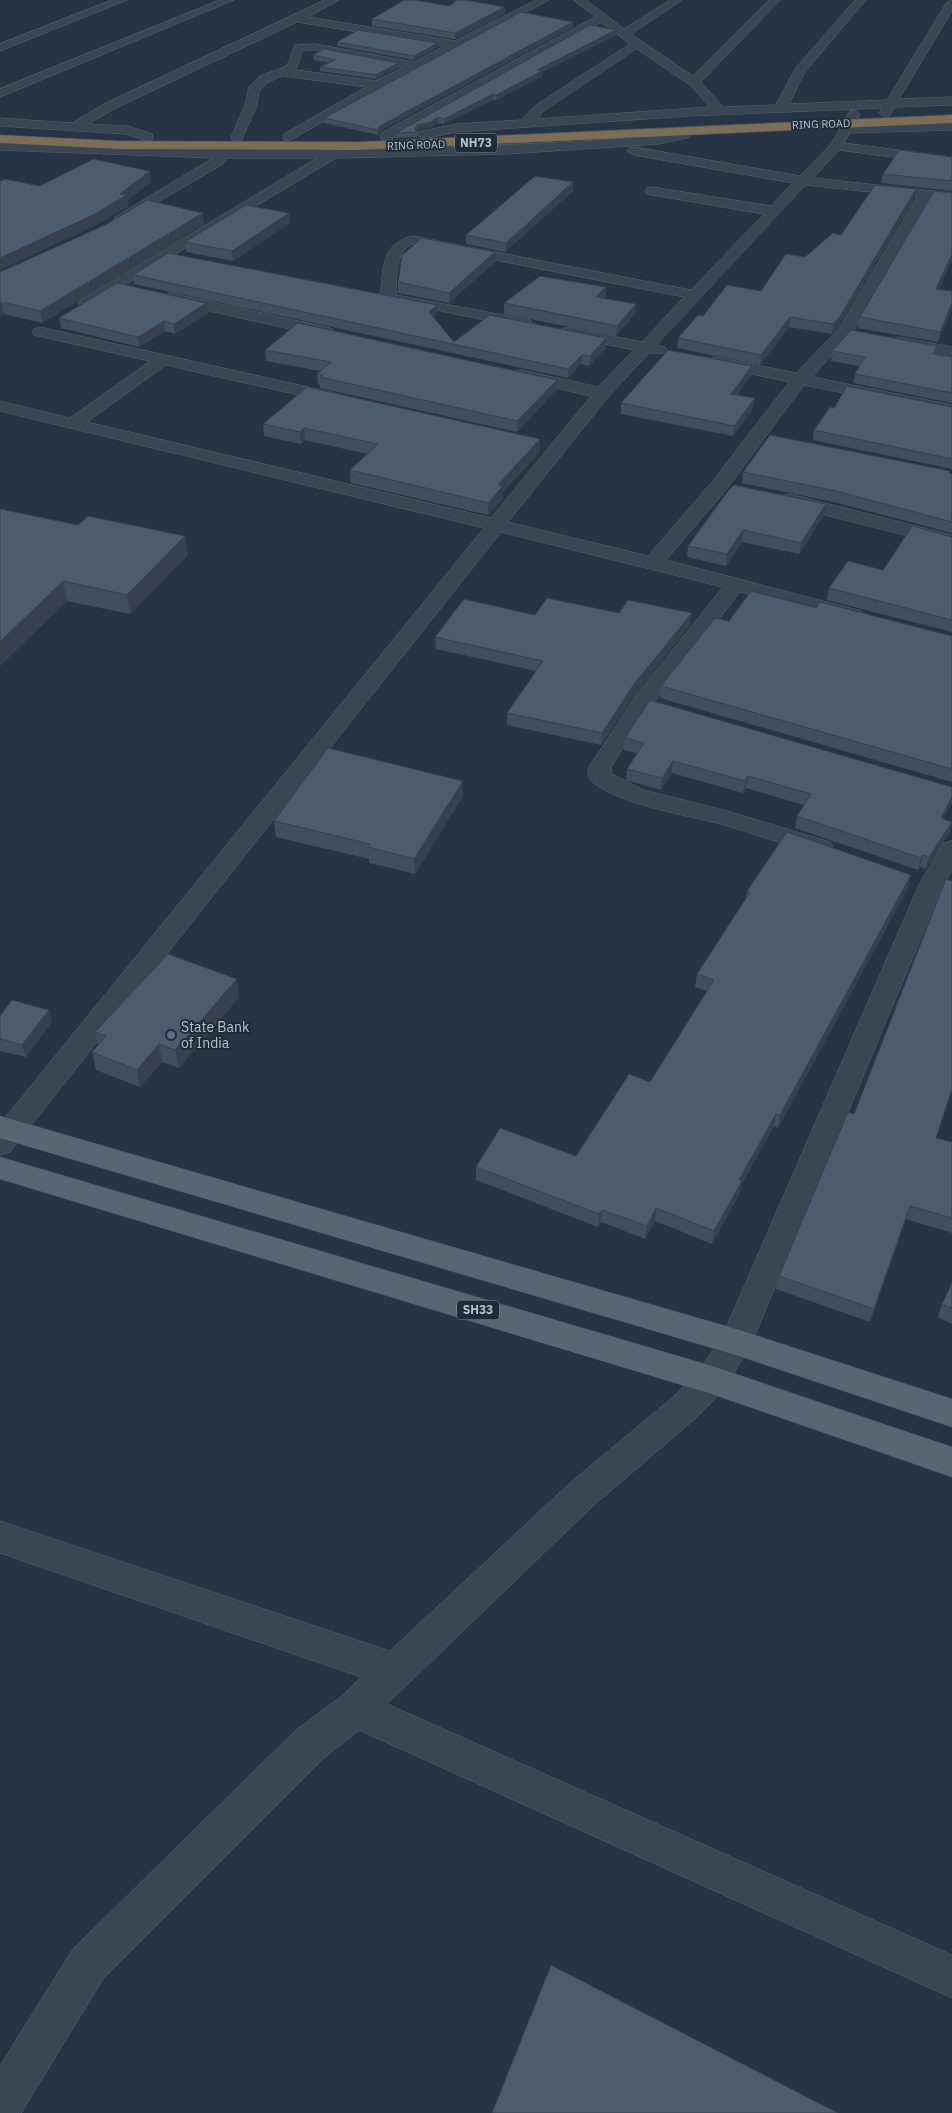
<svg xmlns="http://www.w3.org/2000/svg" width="952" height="2113" viewBox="0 0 952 2113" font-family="'IBM Plex Sans',sans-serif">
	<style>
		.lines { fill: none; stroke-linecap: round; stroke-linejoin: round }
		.minor-casing { stroke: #596472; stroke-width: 1 }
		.major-casing { stroke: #444f5e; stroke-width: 1 }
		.highway-casing { stroke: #45515f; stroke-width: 1 }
		.minor { fill: #3b4655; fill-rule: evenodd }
		.major { fill: #596575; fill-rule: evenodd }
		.highway { fill: #7b6d57; fill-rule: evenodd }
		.wall { fill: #424e5f }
		.shaded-wall { fill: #36404e }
		.building { fill: #4d5b6f; stroke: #36404e }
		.service-dot { fill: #5c6f8a; stroke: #1f2b3b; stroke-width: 2 }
		.labels { text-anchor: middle; stroke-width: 4; stroke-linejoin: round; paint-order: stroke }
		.far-street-label { font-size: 11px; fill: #b9c1ce; stroke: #1f2b3b }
		.shield { fill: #1f2b3b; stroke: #8b94a2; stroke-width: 1 }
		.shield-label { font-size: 12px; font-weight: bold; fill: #b9c1ce }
		.poi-label { font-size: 14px; fill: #b9c1ce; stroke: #1f2b3b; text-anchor: start }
	</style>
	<rect width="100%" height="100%" fill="#263446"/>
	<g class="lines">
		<g class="minor-casing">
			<path id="minor" d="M 112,0 L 127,0 L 0,51 L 0,44 Z
				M 220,0 L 234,0 L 0,97 L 0,89 Z
				M 325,0 L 339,0 L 308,17 L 455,41 L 536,0 L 549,0 L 382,88 L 289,141 L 284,140 L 283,137 L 284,134 L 366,87 L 283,76 L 268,82 L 259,91 L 257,105 L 243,137 L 242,140 L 232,140 L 231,137 L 245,105 L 249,87 L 260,76 L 287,66 L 295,45 L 315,44 L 414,62 L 444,46 L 297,22 L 114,109 L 88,124 L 128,126 L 152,134 L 153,137 L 152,140 L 147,141 L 126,134 L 0,126 L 0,118 L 72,123 L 106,103 ZM 304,50 L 315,50 L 404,67 L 376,81 L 296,70 Z
				M 574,0 L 586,0 L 624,29 L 670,0 L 682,0 L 631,34 L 693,76 L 769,0 L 780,0 L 701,82 L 723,107 L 776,105 L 795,69 L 855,0 L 866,0 L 804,73 L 789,104 L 887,100 L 947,2 L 952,0 L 952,11 L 899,99 L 952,97 L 952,105 L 895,107 L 889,116 L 885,117 L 879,113 L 882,108 L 689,116 L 456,132 L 423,139 L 417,135 L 418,132 L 456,124 L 522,120 L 536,105 L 630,44 L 601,22 L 391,139 L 381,139 L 380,136 L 381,133 L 595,17 ZM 637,49 L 690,85 L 710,107 L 537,119 L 544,111 Z
				M 854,110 L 860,114 L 854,125 L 952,122 L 952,130 L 850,133 L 844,143 L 952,157 L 952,165 L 839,150 L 813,178 L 952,193 L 952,201 L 931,199 L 853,332 L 812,377 L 952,405 L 952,415 L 804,385 L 726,490 L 666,560 L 861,611 L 864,615 L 861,619 L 854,621 L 740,592 L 652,705 L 611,767 L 612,774 L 644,790 L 727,811 L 830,842 L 833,847 L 830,852 L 821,855 C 789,846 757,835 725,825 C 693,816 607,803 588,777 L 589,767 L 635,697 L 723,587 L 501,532 L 10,1152 L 0,1155 L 0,1124 L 484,528 L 0,411 L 0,401 L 70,418 L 150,361 L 34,335 L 32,332 L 34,329 L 40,327 L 339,394 L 345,395 L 348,399 L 345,403 L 339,404 L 166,365 L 87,422 L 491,518 L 591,396 L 515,379 L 513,375 L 515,371 L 521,370 L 598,387 L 634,350 L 562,335 L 560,332 L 562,329 L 568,327 L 642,342 L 684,297 L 413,244 C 394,250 397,279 396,295 L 530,320 L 532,323 L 530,326 L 524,328 L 383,299 L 380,296 C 384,268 380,244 413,236 L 691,290 L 764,214 L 652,195 L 647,194 L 645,191 L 647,188 L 652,187 L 771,206 L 793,183 L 634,155 L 627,151 L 629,148 L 634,147 L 800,176 L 831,144 L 850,111 ZM 806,185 L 917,197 L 839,329 L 796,373 L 715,357 L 709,359 L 707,362 L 709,365 L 789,382 L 712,482 L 648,556 L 508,522 L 608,397 L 649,353 L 665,353 L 667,350 L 665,347 L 657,345 Z
				M 691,126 L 697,130 L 687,138 L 658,144 L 506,154 L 336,158 L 86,308 L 81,306 L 78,303 L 81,300 L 317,158 L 227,158 L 223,164 L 120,224 L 115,223 L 113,220 L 115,217 L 213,158 L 0,150 L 0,142 C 220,153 438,152 658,136 L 678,132 Z
				M 170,293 L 330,328 L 338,333 L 330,338 L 165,301 L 162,298 L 165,295 Z
				M 899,337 L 952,347 L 952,357 L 893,345 L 891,342 Z
				M 789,494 L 952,535 L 952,547 L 782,504 L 780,500 L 782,496 Z
				M 952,841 L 952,870 L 943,885 L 752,1342 L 724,1390 L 696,1418 L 594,1505 L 387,1704 L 952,1955 L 952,1998 L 359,1730 L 324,1758 L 103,1979 L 21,2113 L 0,2113 L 0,2066 L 73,1949 L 296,1730 L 342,1696 L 361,1677 L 0,1553 L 0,1521 L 390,1651 L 570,1483 L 672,1398 L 700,1370 L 723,1335 L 919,885 L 943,844 Z"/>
		</g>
		<g class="major-casing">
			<path id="major" d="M 0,1116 L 736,1329 L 952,1399 L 952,1427 L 736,1355 L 0,1138 Z
				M 0,1157 L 712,1366 L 952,1447 L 952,1477 L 712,1394 L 0,1179 Z"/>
		</g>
		<g class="highway-casing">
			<path id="highway" d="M 952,115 L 952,123 L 357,150 L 119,149 L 0,143 L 0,135 L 119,141 L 357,142 Z"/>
		</g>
		<use href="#minor" class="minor"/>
		<use href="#major" class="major"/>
		<use href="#highway" class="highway"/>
	</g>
	<path class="wall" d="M 449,6 L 505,7 L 505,14 L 455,39 L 372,26 L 372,19 Z
		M 573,22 L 573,27 L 380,131 L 378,135 L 324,123 L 324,118 Z
		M 616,35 L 542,72 L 542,76 L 496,100 L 493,100 L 444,124 L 438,123 L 431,127 L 418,130 L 417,132 L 417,137 L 396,138 L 396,133 Z
		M 337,42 L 438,43 L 438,47 L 414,60 L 337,46 Z
		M 313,55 L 398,63 L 398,68 L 376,79 L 320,71 L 320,67 L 329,63 L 314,60 Z
		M 952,157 L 952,191 L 881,183 L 883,174 Z
		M 573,182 L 573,191 L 505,252 L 466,244 L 466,235 Z
		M 916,189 L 914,199 L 838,328 L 832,334 L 789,327 L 760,365 L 677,348 L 678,338 L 703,316 L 761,291 L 805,257 Z
		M 952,193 L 952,260 L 939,289 L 952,291 L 952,309 L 938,342 L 858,328 L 860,317 Z
		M 290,223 L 233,261 L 186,252 L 185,242 Z
		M 204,224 L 42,323 L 4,314 L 0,316 L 0,272 Z
		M 495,262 L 449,303 L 398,293 L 398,282 Z
		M 133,275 L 437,305 L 437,314 L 433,318 L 454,342 L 606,338 L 606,348 L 589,366 L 581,364 L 568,378 L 134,284 Z
		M 606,297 L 604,299 L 636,304 L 635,314 L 616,336 L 504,314 L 504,303 Z
		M 206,303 L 208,313 L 175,334 L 165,331 L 139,347 L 61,328 L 59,318 Z
		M 937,346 L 936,354 L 952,357 L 952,403 L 853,383 L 855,374 L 859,366 L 831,361 L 832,351 Z
		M 265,350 L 556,390 L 517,432 L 320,388 L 320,385 L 318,384 L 317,374 L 321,371 L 266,361 Z
		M 752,366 L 751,376 L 737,395 L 753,409 L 733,436 L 621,414 L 621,403 Z
		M 952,407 L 952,469 L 813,440 L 814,430 L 834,408 Z
		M 263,424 L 540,439 L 540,452 L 503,492 L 503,499 L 488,515 L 351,483 L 350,470 L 367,454 L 305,440 L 301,444 L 264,436 Z
		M 743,472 L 949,473 L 952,474 L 952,533 L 834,502 L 742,483 Z
		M 728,491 L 824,515 L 799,554 L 742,542 L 726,566 L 687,557 L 688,546 Z
		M 78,525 L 185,536 L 188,555 L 130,614 L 67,601 L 0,666 Z
		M 952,537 L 952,632 L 827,600 L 829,588 L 883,570 Z
		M 816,608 L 952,636 L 952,782 L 660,698 L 661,686 L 729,621 Z
		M 619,613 L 690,625 L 634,696 L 601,745 L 507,725 L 507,713 L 536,671 L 436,649 L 435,637 L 535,615 Z
		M 625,738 L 952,803 L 943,819 L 952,823 L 949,834 L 926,869 L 920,867 L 918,870 L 795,828 L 797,816 L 804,805 L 746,788 L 743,793 L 672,773 L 661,790 L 626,780 L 627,769 L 637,753 L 624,750 Z
		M 463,781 L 463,796 L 415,874 L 369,863 L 369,859 L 276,837 L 274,821 Z
		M 908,888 L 778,1128 L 774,1126 L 741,1185 L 740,1193 L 712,1244 L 655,1221 L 645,1239 L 601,1222 L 598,1227 L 476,1180 L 476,1167 L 576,1156 L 650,1082 L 707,991 L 695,987 L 697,974 L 746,898 L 747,891 Z
		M 239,997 L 179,1068 L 162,1062 L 140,1087 L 96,1070 L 92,1052 L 98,1045 L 95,1032 Z
		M 49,1010 L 52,1022 L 26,1057 L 0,1051 L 0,1016 Z
		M 854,1114 L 952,1142 L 952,1233 L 906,1219 L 870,1322 L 776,1289 L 779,1276 Z
		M 952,1283 L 952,1324 L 938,1317 L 942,1304 Z"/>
	<path class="shaded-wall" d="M 505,7 L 505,14 L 455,39 L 455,33 Z
		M 573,22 L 573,27 L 380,131 L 378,135 L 378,130 L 380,126 Z
		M 616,30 L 616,35 L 542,72 L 542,76 L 496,100 L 496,95 L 537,70 Z
		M 438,43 L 438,47 L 414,60 L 414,56 Z
		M 398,63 L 398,68 L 376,79 L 376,75 Z
		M 493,94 L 493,100 L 444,124 L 444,119 Z
		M 438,117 L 438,123 L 431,127 L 418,130 L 417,132 L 415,129 L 417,125 Z
		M 150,171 L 151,182 L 128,200 L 129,206 L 95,226 L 0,270 L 0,258 L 120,194 Z
		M 573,182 L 573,191 L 505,252 L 506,243 Z
		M 916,189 L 914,199 L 838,328 L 832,334 L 833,324 Z
		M 203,213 L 204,224 L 42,323 L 40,311 Z
		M 289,213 L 290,223 L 233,261 L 232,251 Z
		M 495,252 L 495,262 L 449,303 L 449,293 Z
		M 952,254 L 952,260 L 934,299 L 936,289 Z
		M 606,287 L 606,297 L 596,308 L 596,297 Z
		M 2,302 L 4,314 L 0,316 L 0,303 Z
		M 206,303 L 208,313 L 175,334 L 174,324 Z
		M 952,303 L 952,309 L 938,342 L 940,332 Z
		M 636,304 L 635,314 L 616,336 L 617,326 Z
		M 437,305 L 437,314 L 429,322 L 429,312 Z
		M 790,317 L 789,327 L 760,365 L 761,355 Z
		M 164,321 L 165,331 L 139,347 L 138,337 Z
		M 606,338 L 606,348 L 589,366 L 590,356 Z
		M 582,355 L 581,364 L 568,378 L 568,369 Z
		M 752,366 L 751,376 L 730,404 L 731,394 Z
		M 557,380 L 556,390 L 517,432 L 517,421 Z
		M 755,398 L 753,409 L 733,436 L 734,426 Z
		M 304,428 L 305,440 L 301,444 L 300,432 Z
		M 540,439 L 540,452 L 503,492 L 503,499 L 488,515 L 488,503 L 498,485 Z
		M 826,504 L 824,515 L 799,554 L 801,543 Z
		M 743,530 L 742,542 L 726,566 L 727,554 Z
		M 185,536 L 188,555 L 130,614 L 127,595 Z
		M 63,581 L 67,601 L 0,666 L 0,642 Z
		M 692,613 L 690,625 L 634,696 L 601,745 L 602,733 L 634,684 Z
		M 673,761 L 672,773 L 661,790 L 662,778 Z
		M 748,776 L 746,788 L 743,793 L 745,781 Z
		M 463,781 L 463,796 L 415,874 L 414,859 Z
		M 952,797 L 952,803 L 938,830 L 941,818 Z
		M 952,822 L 949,834 L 926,869 L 929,857 Z
		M 923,855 L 920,867 L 918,870 L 921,858 Z
		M 911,875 L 908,888 L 778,1128 L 780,1115 Z
		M 237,979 L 239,997 L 179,1068 L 175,1050 Z
		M 49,1010 L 52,1022 L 26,1057 L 22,1045 Z
		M 159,1044 L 162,1062 L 140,1087 L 137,1070 Z
		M 776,1114 L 774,1126 L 741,1185 L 740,1193 L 712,1244 L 714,1231 L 739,1180 Z
		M 910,1206 L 906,1219 L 870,1322 L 874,1309 Z
		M 656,1208 L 655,1221 L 645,1239 L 647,1226 Z
		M 602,1210 L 601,1222 L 598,1227 L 599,1214 Z"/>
	<path class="building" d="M 404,0 L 416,0 L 449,6 L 455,2 L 455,0 L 465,0 L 505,7 L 455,33 L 372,19 Z
		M 521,12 L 573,22 L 380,126 L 378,130 L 324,118 Z
		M 590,25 L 616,30 L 537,70 L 542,71 L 496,95 L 493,94 L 444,119 L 438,117 L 431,122 L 417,125 L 415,129 L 417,132 L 396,133 Z
		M 358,30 L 438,43 L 414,56 L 337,42 Z
		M 324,49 L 398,63 L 376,75 L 320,67 L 335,60 L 313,55 Z
		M 899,150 L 952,157 L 952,181 L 883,174 Z
		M 93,159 L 150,171 L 120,194 L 127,195 L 93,215 L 0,258 L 0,181 L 5,179 L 40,186 Z
		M 535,176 L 573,182 L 506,243 L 466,235 Z
		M 875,185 L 916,189 L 839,318 L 833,324 L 790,317 L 761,355 L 678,338 L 698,315 L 703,316 L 727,285 L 761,291 L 786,254 L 805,257 L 833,233 L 841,235 Z
		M 934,191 L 952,193 L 952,254 L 936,289 L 952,291 L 952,303 L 940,332 L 860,317 Z
		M 147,200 L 203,213 L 40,311 L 2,302 L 0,303 L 0,272 L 105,225 Z
		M 246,205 L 289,213 L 232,251 L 185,242 Z
		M 422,238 L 495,252 L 449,293 L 398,282 L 402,255 Z
		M 168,253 L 437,305 L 429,312 L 454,342 L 490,315 L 606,338 L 590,356 L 582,355 L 568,369 L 133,275 Z
		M 540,276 L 606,287 L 596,297 L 636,304 L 617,326 L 504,303 Z
		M 117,283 L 206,303 L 174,324 L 164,321 L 138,337 L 59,318 Z
		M 298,323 L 557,380 L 517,421 L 320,377 L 323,375 L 317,374 L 331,362 L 265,350 Z
		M 851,330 L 937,346 L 933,354 L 952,357 L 952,393 L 855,374 L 865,357 L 832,351 Z
		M 668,350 L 752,366 L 731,394 L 755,398 L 734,426 L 621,403 Z
		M 847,386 L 952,407 L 952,459 L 814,430 L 830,407 L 834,408 Z
		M 307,387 L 540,439 L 498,485 L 503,486 L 488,503 L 350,470 L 378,444 L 304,428 L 300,432 L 263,424 Z
		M 770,435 L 950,471 L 949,473 L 952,474 L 952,522 L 836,491 L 743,472 Z
		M 734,485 L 826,504 L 801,543 L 743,530 L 727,554 L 688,546 L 728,491 Z
		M 0,509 L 78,525 L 88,516 L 185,536 L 127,595 L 63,581 L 0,642 Z
		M 912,526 L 952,537 L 952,620 L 829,588 L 848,561 L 883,570 Z
		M 751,591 L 816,608 L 820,602 L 952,636 L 952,769 L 661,686 L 715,618 L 729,621 Z
		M 547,598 L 619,613 L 628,600 L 692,613 L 634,684 L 602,733 L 507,713 L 543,661 L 435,637 L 464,599 L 535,615 Z
		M 650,700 L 952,787 L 952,797 L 941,818 L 952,822 L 929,857 L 923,855 L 921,858 L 797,816 L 811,794 L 748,776 L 745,781 L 673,761 L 662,778 L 627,769 L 644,743 L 625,738 Z
		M 328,748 L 463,781 L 414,859 L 368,847 L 370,844 L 274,821 Z
		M 787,832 L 911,875 L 780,1115 L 776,1114 L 739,1180 L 742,1181 L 714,1231 L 656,1208 L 647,1226 L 602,1210 L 599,1214 L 476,1167 L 500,1128 L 576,1156 L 629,1074 L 650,1082 L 714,980 L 697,974 L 750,892 L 747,891 Z
		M 946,879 L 952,881 L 952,1089 L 936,1138 L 952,1142 L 952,1218 L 910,1206 L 874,1309 L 779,1276 L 848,1112 L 854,1114 Z
		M 168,954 L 237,979 L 175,1050 L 159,1044 L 137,1070 L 92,1052 L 106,1036 L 95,1032 Z
		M 12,1000 L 49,1010 L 22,1045 L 0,1039 L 0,1016 Z
		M 952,1283 L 952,1308 L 942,1304 Z
		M 551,1965 L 838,2113 L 492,2113 Z"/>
	<circle class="service-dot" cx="171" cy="1035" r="5"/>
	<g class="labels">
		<g class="far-street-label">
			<text transform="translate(821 124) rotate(-2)" y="4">RING ROAD</text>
			<text transform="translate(416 145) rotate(-2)" y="4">RING ROAD</text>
		</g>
		<g class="shield">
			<rect x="455" y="133.5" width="42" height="19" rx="4"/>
			<rect x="457" y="1300.5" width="42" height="19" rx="4"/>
		</g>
		<g class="shield-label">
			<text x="476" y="147">NH73</text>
			<text x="478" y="1314">SH33</text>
		</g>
		<g class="poi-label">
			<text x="181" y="1032">State Bank<tspan x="181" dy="16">of India</tspan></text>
		</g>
	</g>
</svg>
